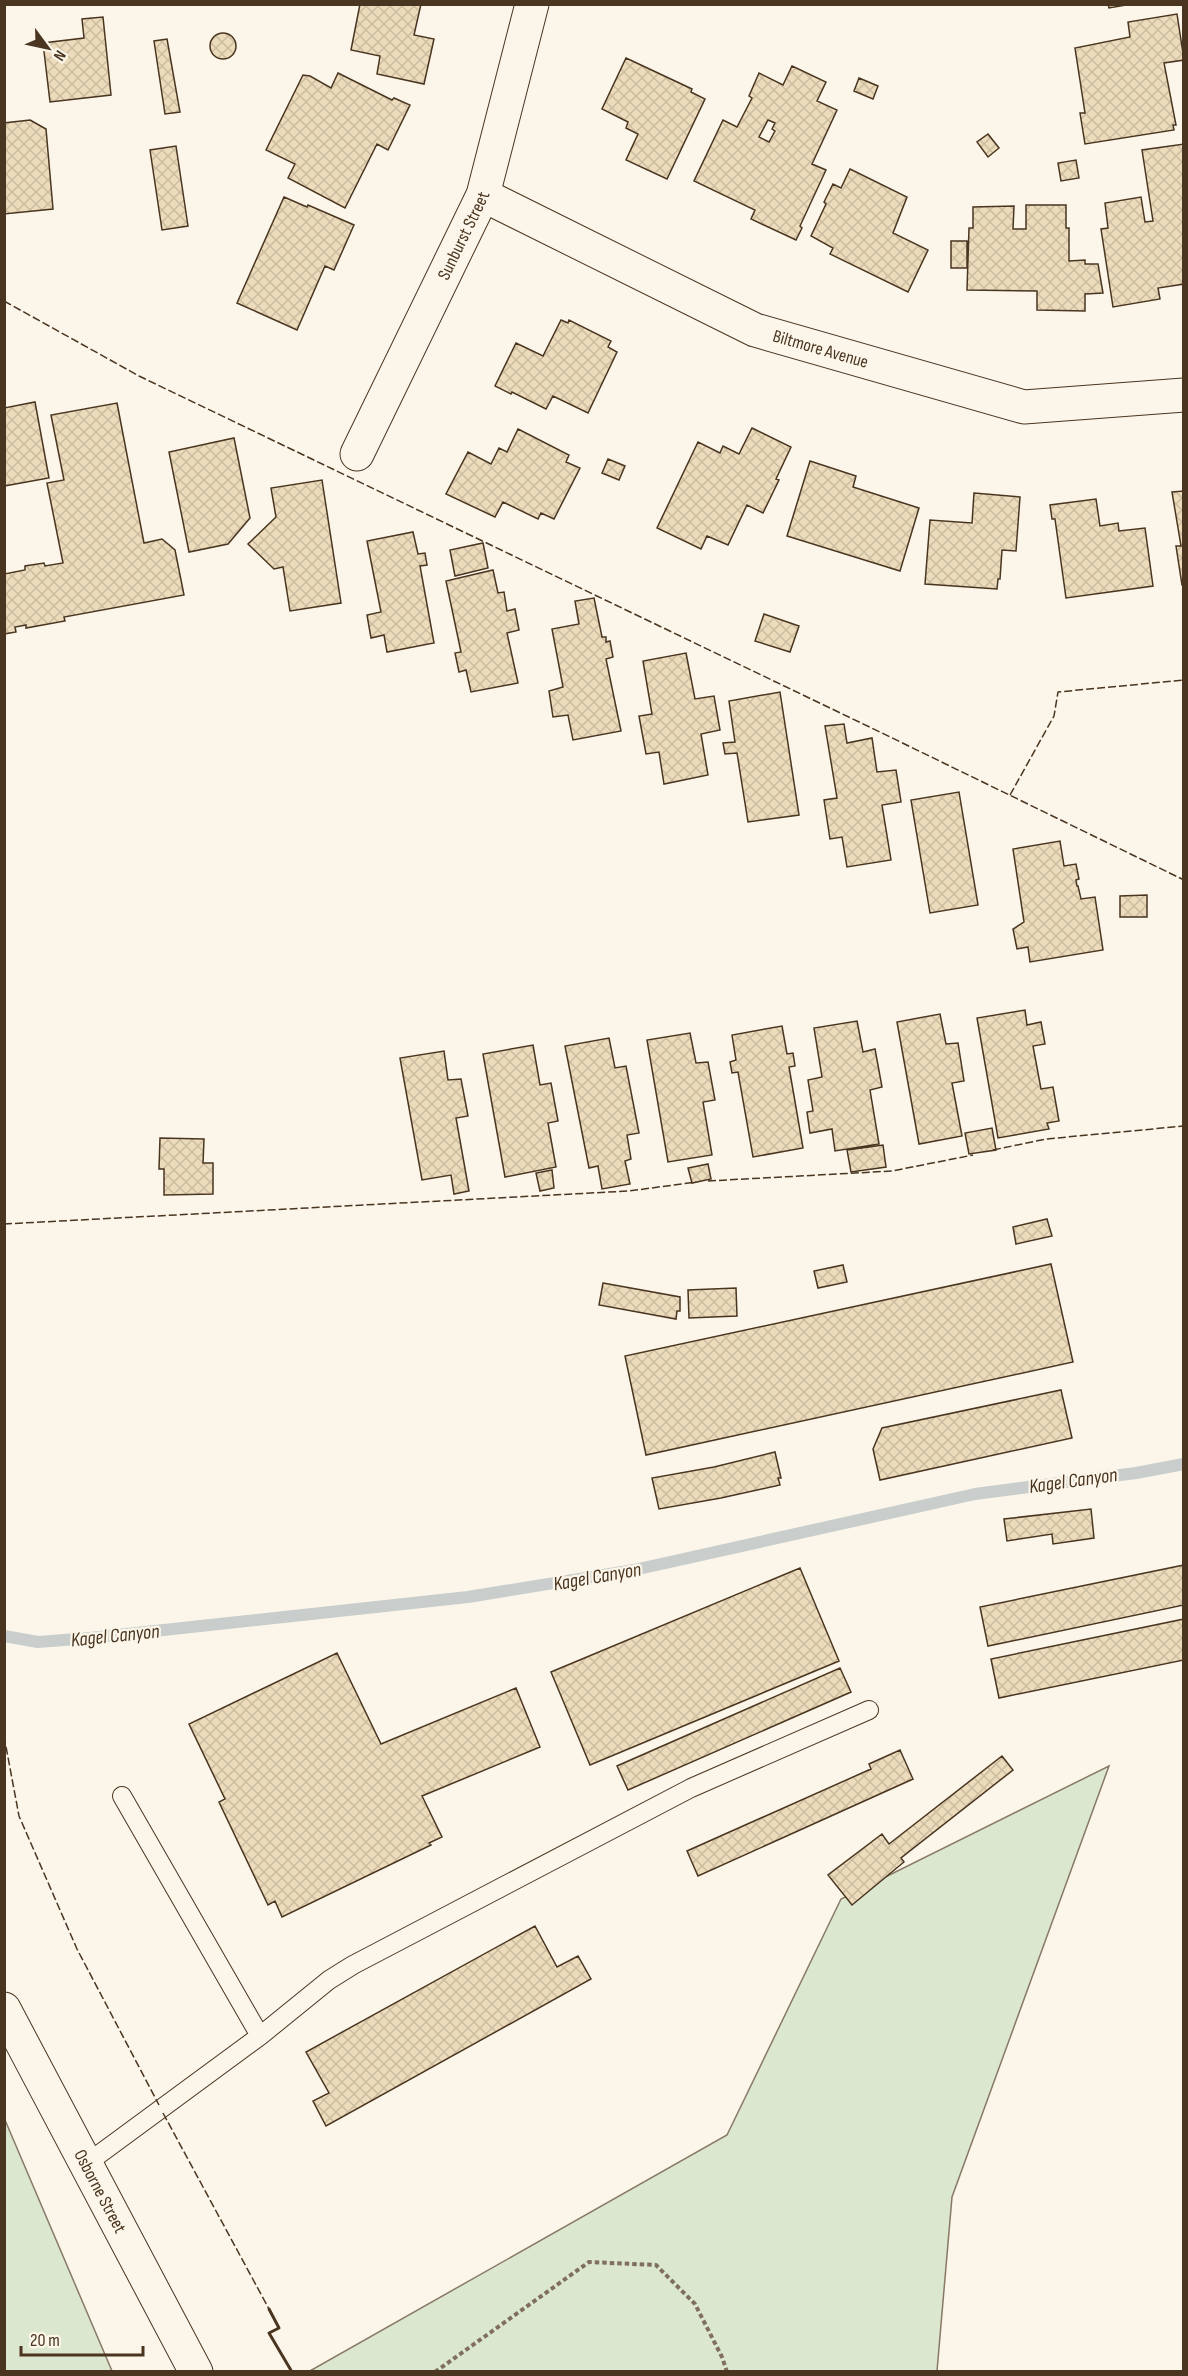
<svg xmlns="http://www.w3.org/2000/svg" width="1188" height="2376" viewBox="0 0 1188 2376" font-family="'Sofia Sans Condensed',sans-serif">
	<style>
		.grass { fill: #dce7d0; stroke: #887966; stroke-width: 1.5 }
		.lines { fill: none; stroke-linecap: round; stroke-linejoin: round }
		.stream { stroke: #c9cecd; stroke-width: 12 }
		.building { fill: url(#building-cross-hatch); stroke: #4a3520; stroke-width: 1.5; fill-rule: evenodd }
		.service-casing { stroke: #4a3520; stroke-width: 20 }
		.minor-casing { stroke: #4a3520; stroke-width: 35 }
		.secondary-casing { stroke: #4a3520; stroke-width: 35 }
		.path { stroke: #7f6f5c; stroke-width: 4; stroke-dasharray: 4.5 3; stroke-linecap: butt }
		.service { stroke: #fbf6e9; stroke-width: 18 }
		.minor { stroke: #fbf6e9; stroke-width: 33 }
		.secondary { stroke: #fbf6e9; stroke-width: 33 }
		.fence { stroke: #4a3520; stroke-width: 1.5; stroke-dasharray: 8 3; stroke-linecap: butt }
		.wall { stroke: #4a3520; stroke-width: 3 }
		.labels { text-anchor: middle; stroke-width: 4.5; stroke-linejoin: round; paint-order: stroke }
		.street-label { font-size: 18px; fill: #4a3520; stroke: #fbf6e9 }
		.water-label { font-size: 20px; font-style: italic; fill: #4a3520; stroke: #fbf6e9 }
	</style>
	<defs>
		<pattern id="building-cross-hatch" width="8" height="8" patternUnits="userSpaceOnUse" patternTransform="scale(1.5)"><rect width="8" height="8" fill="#ecdcbc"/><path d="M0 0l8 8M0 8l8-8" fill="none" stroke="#ccbda1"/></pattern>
	</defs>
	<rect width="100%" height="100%" fill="#fbf6e9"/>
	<path class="grass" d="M 1109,1766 L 952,2197 L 937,2371 L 308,2372 L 727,2135 L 841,1899 Z
		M 5,2120 L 112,2371 L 5,2371 Z"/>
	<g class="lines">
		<path class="stream" d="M 4,1636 L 38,1642 L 90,1638 L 468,1597 L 634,1570 L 975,1494 L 1136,1473 L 1184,1464"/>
	</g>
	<path class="building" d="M 360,4 L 421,4 L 414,35 L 434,39 L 424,84 L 377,74 L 380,56 L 351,50 Z
		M 1108,4 L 1132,4 L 1109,8 Z
		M 1177,14 L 1184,60 L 1164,63 L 1176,125 L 1173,125 L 1174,130 L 1085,144 L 1080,113 L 1085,113 L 1075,48 L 1130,37 L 1128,22 Z
		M 103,17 L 111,95 L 50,102 L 43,43 L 84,38 L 82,19 Z
		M210 46a13 13 0 1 1 26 0a13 13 0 1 1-26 0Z
		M 167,39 L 180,112 L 165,114 L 154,41 Z
		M 626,58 L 692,89 L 691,92 L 705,99 L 667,179 L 626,160 L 638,134 L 626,128 L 628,122 L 602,109 Z
		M 792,66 L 826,82 L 817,101 L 837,110 L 812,164 L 826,170 L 800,226 L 802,228 L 796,240 L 751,219 L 755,210 L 694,181 L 723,120 L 737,127 L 752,98 L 749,96 L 759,73 L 783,85 ZM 768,120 L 775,123 L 772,129 L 775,131 L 769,142 L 759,137 Z
		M 338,73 L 392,100 L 394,98 L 410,105 L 388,150 L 377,144 L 345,208 L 288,178 L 295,164 L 266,150 L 303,75 L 310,76 L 331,88 Z
		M 859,78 L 878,86 L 873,99 L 854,91 Z
		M 30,120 L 46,129 L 53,209 L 4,214 L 4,123 Z
		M 988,134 L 999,148 L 988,157 L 977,142 Z
		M 1184,144 L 1184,284 L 1158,288 L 1160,299 L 1113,307 L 1101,229 L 1108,228 L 1105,203 L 1141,197 L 1145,222 L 1153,221 L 1142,150 Z
		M 176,146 L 188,226 L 162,230 L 150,150 Z
		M 1076,160 L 1079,178 L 1061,181 L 1058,163 Z
		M 850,169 L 907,197 L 893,233 L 928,250 L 908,292 L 830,254 L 833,248 L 811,236 L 826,204 L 824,202 L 833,184 L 841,188 Z
		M 284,197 L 307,207 L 308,205 L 354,225 L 334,270 L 325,266 L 297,330 L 237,303 Z
		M 1026,205 L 1066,205 L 1066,228 L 1069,228 L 1069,261 L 1085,260 L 1085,264 L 1098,264 L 1103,293 L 1085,294 L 1085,311 L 1037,310 L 1037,291 L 967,290 L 969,228 L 973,228 L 973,207 L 1014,206 L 1013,229 L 1026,229 Z
		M 951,241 L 967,241 L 967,268 L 951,268 Z
		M 561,320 L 568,323 L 569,320 L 611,341 L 608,347 L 617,352 L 588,413 L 553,396 L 546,409 L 512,392 L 511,394 L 495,386 L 516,343 L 543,356 Z
		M 35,402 L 49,478 L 4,486 L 4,408 Z
		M 117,403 L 144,543 L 162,539 L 175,550 L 184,595 L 64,617 L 65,621 L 26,628 L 26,625 L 15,627 L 16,632 L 4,634 L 4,574 L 25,570 L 25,566 L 44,563 L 45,566 L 63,563 L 47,483 L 64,480 L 51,415 Z
		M 752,428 L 791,447 L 776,479 L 779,480 L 763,513 L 747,505 L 728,545 L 707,536 L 701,549 L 657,528 L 698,442 L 720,453 L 723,446 L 739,454 Z
		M 518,429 L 569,455 L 566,462 L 580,468 L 554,519 L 541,513 L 538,519 L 503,502 L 495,517 L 446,494 L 468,452 L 491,464 L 499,448 L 507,452 Z
		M 234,438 L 250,518 L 228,544 L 189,552 L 169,452 Z
		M 608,459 L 625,466 L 619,480 L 602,473 Z
		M 810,461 L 856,476 L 853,487 L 919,508 L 900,571 L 787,536 Z
		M 322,480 L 341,603 L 290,611 L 283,567 L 274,569 L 248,544 L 276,517 L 271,488 Z
		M 1184,491 L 1184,585 L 1182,585 L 1176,546 L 1181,546 L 1172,492 Z
		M 974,493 L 1020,497 L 1016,551 L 1002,550 L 1000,579 L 998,579 L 997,589 L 925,584 L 930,520 L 972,523 Z
		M 1096,499 L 1100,526 L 1118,523 L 1119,531 L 1145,528 L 1153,586 L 1066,598 L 1055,519 L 1052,519 L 1050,505 Z
		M 413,532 L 418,554 L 425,553 L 427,565 L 420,566 L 434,643 L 387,652 L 384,635 L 371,638 L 367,615 L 381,612 L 367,541 Z
		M 483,543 L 488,568 L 455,576 L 450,550 Z
		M 493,570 L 498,593 L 504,592 L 507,611 L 515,609 L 519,630 L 507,633 L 518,683 L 471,692 L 466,670 L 459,672 L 455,653 L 461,652 L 446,581 Z
		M 594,598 L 602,637 L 606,637 L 606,642 L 610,641 L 613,657 L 606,659 L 621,731 L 573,740 L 568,715 L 553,717 L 549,691 L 563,687 L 552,629 L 579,624 L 575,601 Z
		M 764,614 L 799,626 L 790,652 L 755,641 Z
		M 686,653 L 695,699 L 714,696 L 720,730 L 701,734 L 708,775 L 664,784 L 659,752 L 646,754 L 639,716 L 652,714 L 643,661 Z
		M 780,692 L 799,815 L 748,822 L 737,753 L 725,754 L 723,743 L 735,742 L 729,701 Z
		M 844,724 L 847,743 L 872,738 L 877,772 L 896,770 L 901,802 L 882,805 L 891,860 L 847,867 L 842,837 L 830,839 L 824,800 L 837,798 L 825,726 Z
		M 959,792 L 978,905 L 930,913 L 911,800 Z
		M 1060,841 L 1064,866 L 1076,864 L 1079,879 L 1076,880 L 1077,886 L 1078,886 L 1081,899 L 1095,897 L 1103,950 L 1030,962 L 1028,947 L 1017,949 L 1013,929 L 1024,922 L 1013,849 Z
		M 1147,895 L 1147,917 L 1120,917 L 1120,896 Z
		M 1025,1010 L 1027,1025 L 1041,1022 L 1045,1044 L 1033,1046 L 1041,1089 L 1053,1087 L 1059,1121 L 1047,1123 L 1049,1129 L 998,1138 L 977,1018 Z
		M 940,1014 L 946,1044 L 958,1043 L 964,1081 L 952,1083 L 962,1136 L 919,1144 L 897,1022 Z
		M 857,1021 L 863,1052 L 875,1049 L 882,1087 L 870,1090 L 879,1144 L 835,1151 L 832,1129 L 810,1133 L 807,1112 L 813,1111 L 808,1080 L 822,1077 L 814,1028 Z
		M 782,1026 L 787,1054 L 793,1053 L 795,1066 L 789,1067 L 803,1148 L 753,1157 L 738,1072 L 732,1073 L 730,1062 L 736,1060 L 732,1035 Z
		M 690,1033 L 696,1063 L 708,1062 L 715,1100 L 703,1102 L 712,1155 L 668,1162 L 647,1040 Z
		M 609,1038 L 615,1068 L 626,1066 L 639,1133 L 627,1135 L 631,1159 L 625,1161 L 630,1184 L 602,1189 L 598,1166 L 589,1168 L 565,1046 Z
		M 533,1045 L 540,1085 L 551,1083 L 558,1121 L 548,1123 L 556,1167 L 505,1177 L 483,1054 Z
		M 444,1051 L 448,1080 L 461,1079 L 468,1116 L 456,1118 L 469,1191 L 454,1194 L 451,1175 L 422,1180 L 400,1058 Z
		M 992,1128 L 996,1150 L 969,1154 L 965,1133 Z
		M 160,1138 L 204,1139 L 203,1163 L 213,1163 L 213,1194 L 164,1195 L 164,1169 L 159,1169 Z
		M 883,1145 L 886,1167 L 851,1172 L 847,1150 Z
		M 708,1164 L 711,1179 L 692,1183 L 688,1168 Z
		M 552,1170 L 554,1188 L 540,1191 L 536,1173 Z
		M 1047,1219 L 1052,1236 L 1016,1244 L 1013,1227 Z
		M 1051,1264 L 1073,1362 L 646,1455 L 625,1356 Z
		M 843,1265 L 847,1282 L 818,1288 L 814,1271 Z
		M 603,1283 L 680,1297 L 680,1311 L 677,1311 L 676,1319 L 599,1305 Z
		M 736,1288 L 737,1316 L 689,1318 L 688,1290 Z
		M 1061,1390 L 1072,1438 L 880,1480 L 873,1449 L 882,1428 Z
		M 775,1452 L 781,1478 L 778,1478 L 780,1485 L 721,1498 L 659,1509 L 652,1478 L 714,1467 Z
		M 1091,1509 L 1094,1538 L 1053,1544 L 1052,1534 L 1007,1541 L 1004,1519 Z
		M 1184,1565 L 1184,1605 L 988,1646 L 980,1607 Z
		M 800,1568 L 839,1661 L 590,1765 L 551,1672 Z
		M 1184,1619 L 1184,1660 L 999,1698 L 991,1659 Z
		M 337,1653 L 381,1744 L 516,1688 L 540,1747 L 422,1796 L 442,1837 L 429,1843 L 431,1845 L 282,1917 L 275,1901 L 268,1905 L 219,1802 L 225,1799 L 189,1724 Z
		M 840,1668 L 851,1692 L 628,1790 L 617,1766 Z
		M 900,1750 L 913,1779 L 698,1876 L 687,1851 L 871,1769 L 869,1764 Z
		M 1002,1756 L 1013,1770 L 901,1858 L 904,1862 L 852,1905 L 828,1875 L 882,1834 L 889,1844 Z
		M 535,1926 L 557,1967 L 578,1956 L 591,1979 L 326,2126 L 313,2101 L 329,2093 L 306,2052 Z"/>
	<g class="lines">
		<g class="service-casing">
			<path id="service" d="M 122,1796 L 260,2036
				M 86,2164 L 260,2036 L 329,1980 L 353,1965 L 691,1788 L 869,1710"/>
		</g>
		<g class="minor-casing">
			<g id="minor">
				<path id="s1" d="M 483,195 L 755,330 L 1024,407 L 1184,395"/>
				<path id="s2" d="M 357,454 L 483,195 L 532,4"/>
			</g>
		</g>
		<g class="secondary-casing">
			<g id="secondary">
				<path id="s3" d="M 4,2009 L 196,2372"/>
			</g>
		</g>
		<path class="path" d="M 435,2372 L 589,2262 L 656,2265 L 695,2304 L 722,2357 L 727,2372"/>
		<use href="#service" class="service"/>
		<use href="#minor" class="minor"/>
		<use href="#secondary" class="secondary"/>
		<path class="fence" d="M 4,301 L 139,376 L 882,733 L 1184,880
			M 1010,795 L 1054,716 L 1058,692 L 1184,680
			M 993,1150 L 1046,1139 L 1184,1126
			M 708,1181 L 892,1171 L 973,1155
			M 4,1224 L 629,1191 L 696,1182
			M 4,1736 L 19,1816 L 77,1949 L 159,2105
			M 163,2113 L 269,2309"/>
		<path class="wall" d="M 269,2309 L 279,2328 L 269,2333 L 292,2372"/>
	</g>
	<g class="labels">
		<g class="street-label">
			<text dy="6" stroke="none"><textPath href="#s2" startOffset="243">Sunburst Street</textPath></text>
			<text dy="6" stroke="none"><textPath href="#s1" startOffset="372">Biltmore Avenue</textPath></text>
			<text dy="6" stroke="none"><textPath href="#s3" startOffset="206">Osborne Street</textPath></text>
		</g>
		<g class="water-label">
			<text transform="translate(1073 1480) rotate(-8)" y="7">Kagel Canyon</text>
			<text transform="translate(597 1576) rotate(-10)" y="7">Kagel Canyon</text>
			<text transform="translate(115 1635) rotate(-6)" y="7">Kagel Canyon</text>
		</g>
	</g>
	<rect width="1188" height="2376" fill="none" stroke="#4a3520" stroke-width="12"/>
	<g transform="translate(48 48) rotate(123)" stroke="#fbf6e9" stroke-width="4.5" paint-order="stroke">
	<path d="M0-4.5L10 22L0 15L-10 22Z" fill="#4a3520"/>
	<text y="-9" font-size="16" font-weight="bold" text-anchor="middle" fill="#4a3520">N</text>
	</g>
	<path d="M21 2346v9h122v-9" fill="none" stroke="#4a3520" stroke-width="3"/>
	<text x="30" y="2346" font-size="18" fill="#4a3520" stroke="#fbf6e9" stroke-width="4.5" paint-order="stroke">20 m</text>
</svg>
